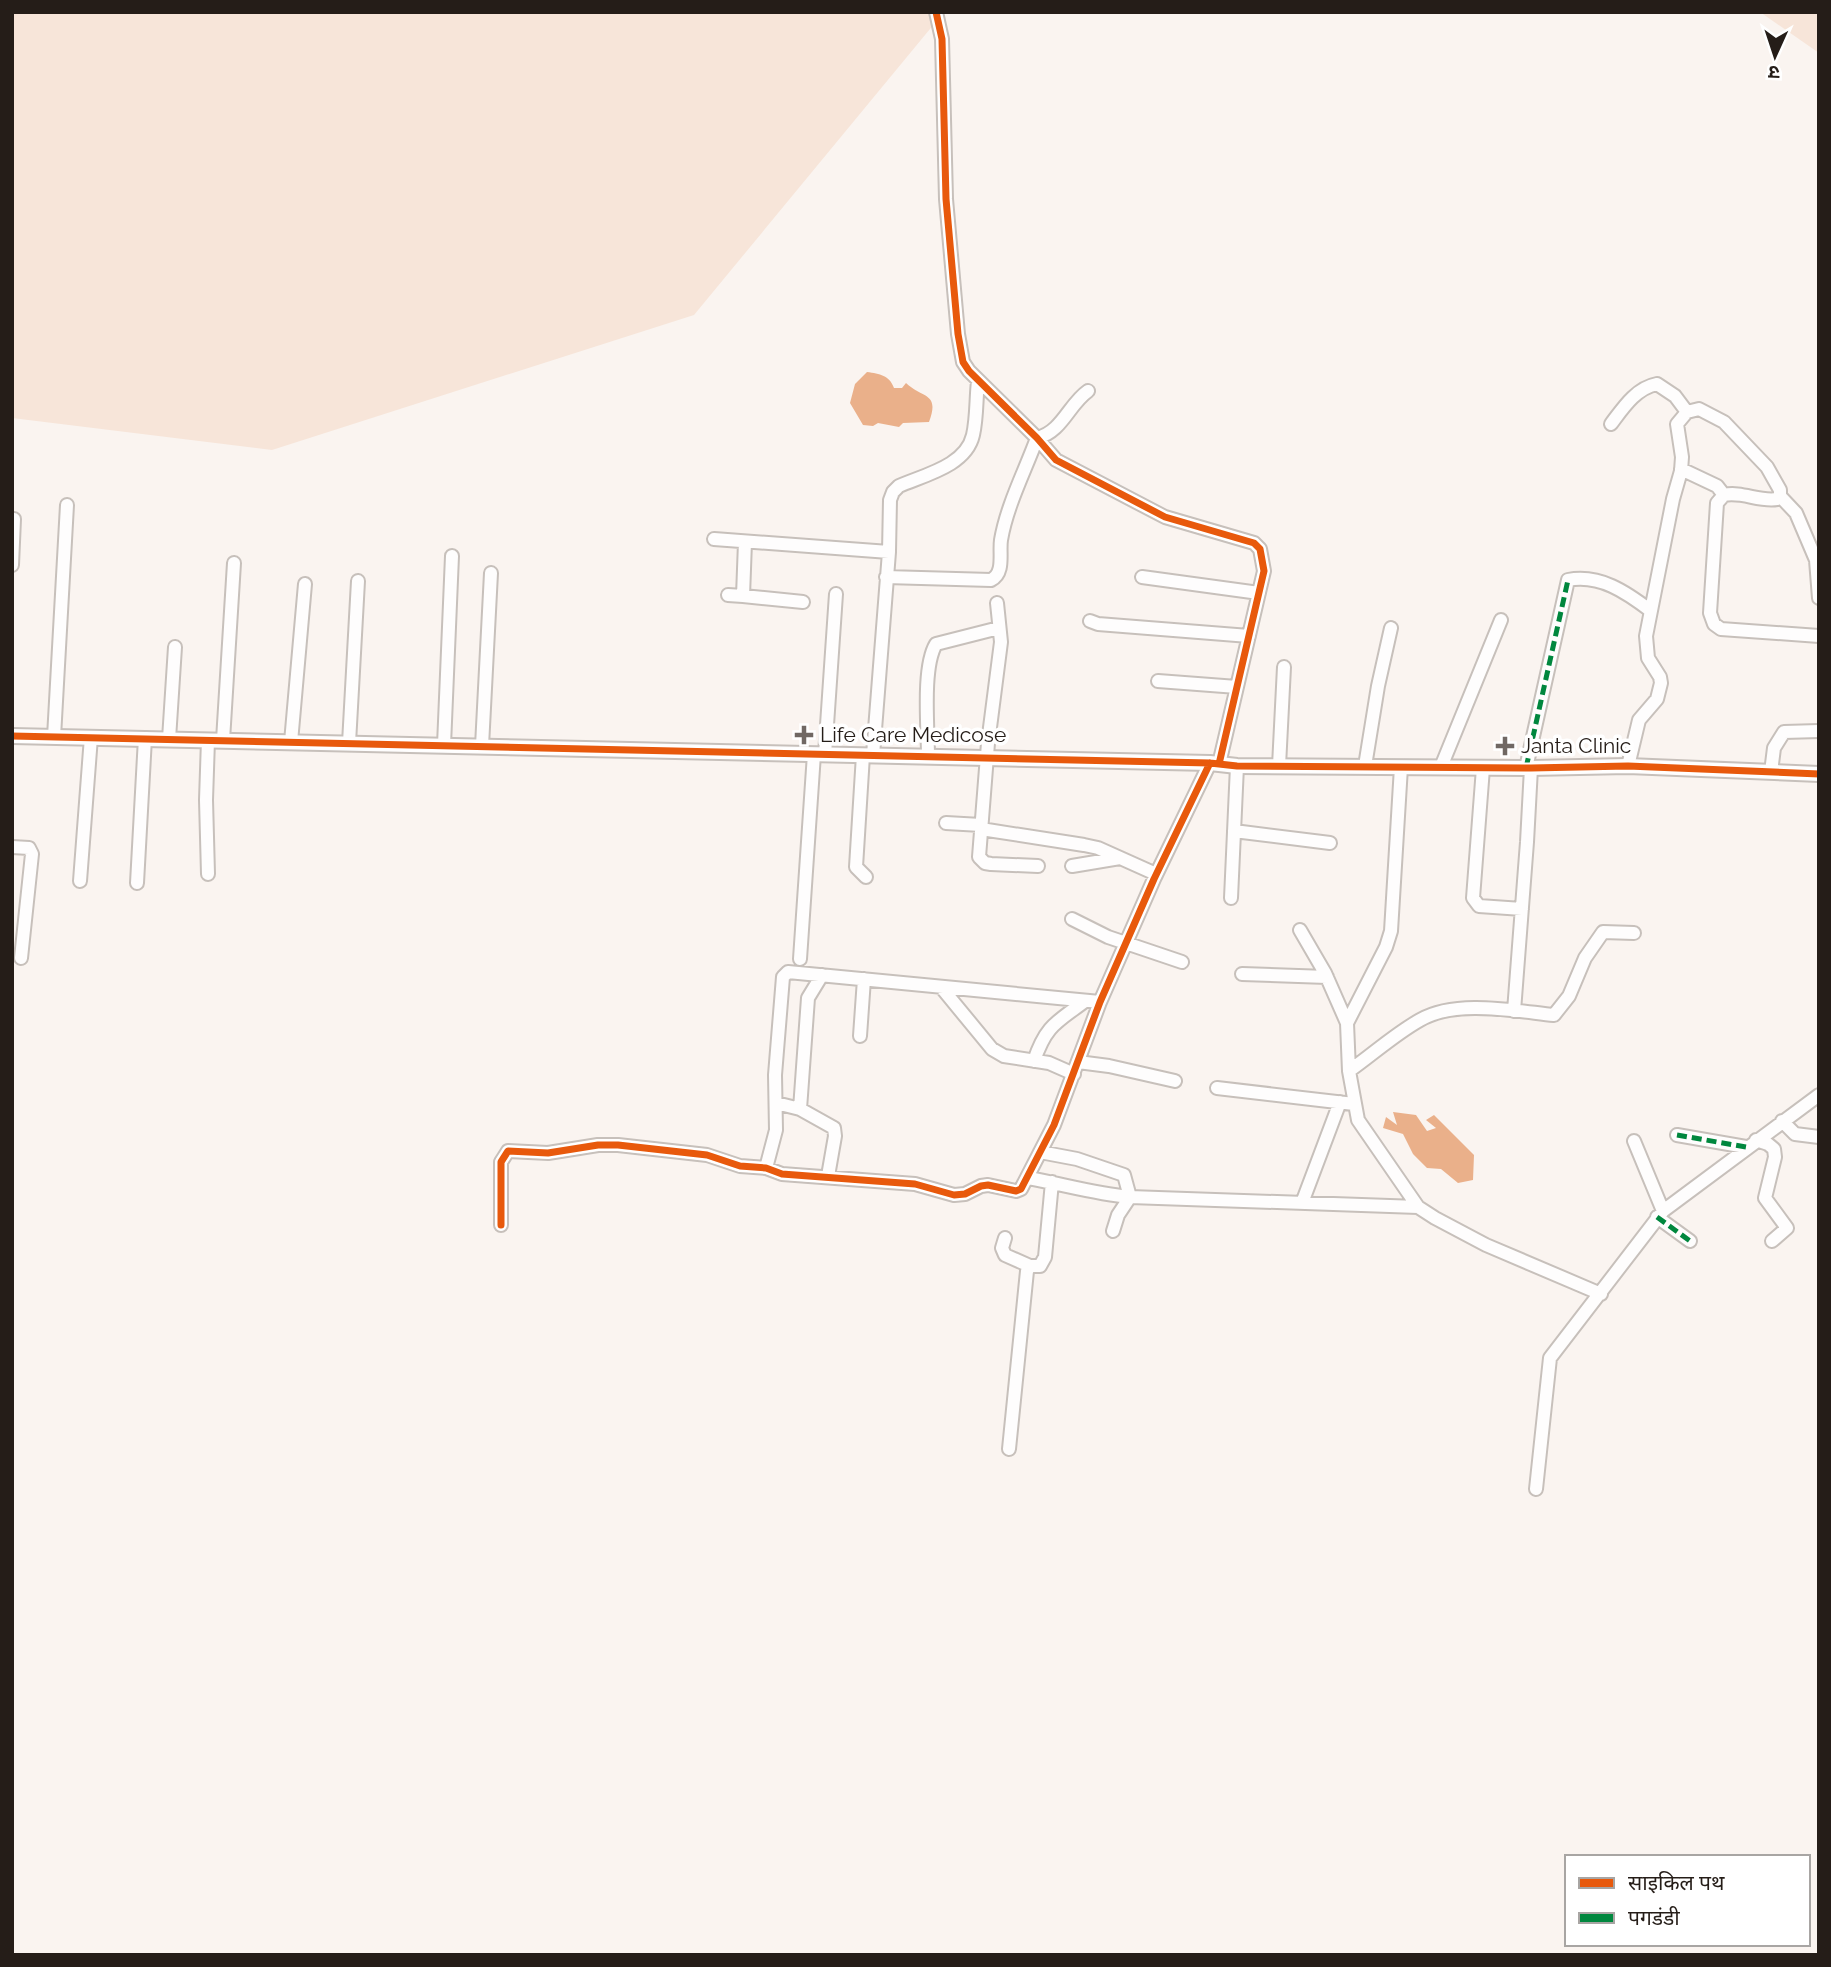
<svg xmlns="http://www.w3.org/2000/svg" width="1831" height="1967" viewBox="0 0 1831 1967" font-family="Raleway,'Noto Sans Devanagari',sans-serif">
	<style>
		.green { fill: #f7e5d9 }
		.water { fill: #eab08a }
		.lines { fill: none; stroke-linecap: round; stroke-linejoin: round }
		.minor-casing { stroke: #c7c0bb; stroke-width: 16 }
		.tertiary-casing { stroke: #c7c0bb; stroke-width: 18 }
		.minor { stroke: #fefdfd; stroke-width: 12 }
		.tertiary { stroke: #fefdfd; stroke-width: 14 }
		.quiet { stroke: #00873e; stroke-width: 5; stroke-dasharray: 10 5; stroke-linecap: butt }
		.cycleway-casing { stroke: #fff; stroke-width: 11 }
		.cycleway { stroke: #e8590c; stroke-width: 7 }
		.poi-dot { fill: #706864; stroke: #fff; stroke-width: 2.5 }
		.labels { text-anchor: middle; stroke-width: 7; stroke-linejoin: round; paint-order: stroke }
		.poi-label { font-size: 21px; fill: #251d18; stroke: #fff; text-anchor: start }
	</style>
	<rect width="100%" height="100%" fill="#faf4f0"/>
	<path class="green" d="M 12,12 L 944,12 L 694,315 L 272,450 L 12,418 Z
		M 1760,12 L 1819,12 L 1819,53 Z"/>
	<path class="water" d="M 867,372 C 880,374 889,375 894,388 L 902,388 L 906,383 C 923,399 940,392 929,422 L 903,423 L 899,427 L 878,423 L 873,426 L 863,425 L 850,403 L 855,384 Z
		M 1393,1112 L 1416,1115 L 1427,1131 L 1436,1128 L 1426,1120 L 1434,1115 L 1474,1155 L 1473,1180 L 1458,1183 L 1441,1169 L 1427,1168 L 1413,1154 L 1403,1134 L 1383,1128 L 1386,1117 L 1397,1125 Z"/>
	<g class="lines">
		<g class="minor-casing">
			<path id="minor" d="M 936,12 L 942,39 L 946,199 L 958,334 L 963,362 L 969,371 L 1037,438 L 1056,460 L 1165,517 L 1254,543 L 1260,549 L 1264,571 L 1219,764
				M 1611,424 C 1623,408 1636,388 1657,384 L 1675,396 L 1687,412
				M 1681,469 L 1717,486 L 1724,495
				M 1780,496 L 1777,499 C 1759,502 1742,491 1724,495 L 1717,503 L 1710,613 L 1714,624 L 1721,629 L 1819,636
				M 714,539 L 889,552
				M 745,542 L 743,596 L 803,602
				M 12,565 L 14,519
				M 886,577 L 991,580 C 1005,573 999,553 1001,540 C 1007,505 1025,471 1037,438 C 1062,432 1069,404 1088,391
				M 1142,577 L 1259,593
				M 728,595 L 743,596
				M 997,603 L 1001,642 L 988,743 L 979,857 L 985,863 L 991,864 L 1038,866
				M 1090,621 L 1098,624 L 1249,636
				M 1158,681 L 1237,687
				M 54,737 L 67,505
				M 169,739 L 175,647
				M 223,740 L 234,563
				M 291,742 L 305,584
				M 349,743 L 358,581
				M 444,745 L 452,556
				M 482,746 L 491,573
				M 825,754 L 836,594
				M 863,755 L 856,867 L 866,877
				M 873,755 L 889,552 L 890,500 L 893,492 L 899,486 C 924,475 966,466 973,435 C 977,418 976,398 978,381
				M 928,756 C 928,728 922,667 936,644 L 999,628
				M 1279,766 L 1284,667
				M 1365,766 L 1378,686 L 1391,628
				M 1628,766 L 1639,720 L 1657,699 L 1661,683 L 1660,677 L 1648,658 L 1646,636 L 1673,499 L 1681,471 L 1682,457 L 1677,424 L 1687,412 L 1699,409 L 1724,422 L 1767,467 L 1780,490 L 1780,496 L 1796,513 L 1816,560 L 1819,598
				M 1441,767 L 1501,620
				M 1483,768 L 1473,898 L 1479,906 L 1522,909
				M 1526,768 L 1568,580 C 1600,574 1626,592 1651,611
				M 1771,772 L 1774,748 L 1784,732 L 1819,731
				M 946,823 L 981,825
				M 981,829 L 1084,845 L 1098,848 L 1156,874
				M 1234,831 L 1330,843
				M 12,847 L 29,848 L 32,854 L 21,958
				M 1072,866 L 1120,858
				M 208,874 L 206,800 L 208,740
				M 80,881 L 91,737
				M 137,883 L 145,738
				M 1231,898 L 1237,766
				M 1072,919 L 1108,937 L 1182,962
				M 1300,930 L 1325,973 L 1347,1023 L 1349,1071
				M 800,959 L 814,754
				M 1242,974 L 1327,977
				M 941,987 L 992,1049 L 1004,1056 L 1049,1063 L 1074,1074
				M 1514,1011 L 1527,842 L 1531,768
				M 1347,1023 L 1386,947 L 1391,931 L 1401,767
				M 860,1036 L 864,979
				M 1034,1061 C 1046,1025 1057,1022 1085,1001
				M 1078,1062 L 1109,1066 L 1175,1081
				M 1217,1088 L 1354,1104
				M 776,1103 L 800,1109 L 834,1128 L 835,1136 L 828,1176
				M 800,1109 L 808,998 L 822,975
				M 1782,1121 L 1795,1134 L 1819,1137
				M 1677,1135 L 1746,1147
				M 1756,1140 L 1768,1144 L 1774,1149 L 1775,1157 L 1765,1198 L 1787,1228 L 1772,1241
				M 1634,1141 L 1663,1211
				M 766,1168 L 776,1130 L 775,1075 L 783,977 L 788,972 L 1100,1002
				M 1028,1178 C 1062,1184 1096,1194 1130,1197 L 1124,1175 L 1077,1159 L 1040,1152
				M 1302,1203 L 1340,1102
				M 1657,1217 L 1690,1241
				M 501,1225 L 501,1162 L 508,1151 L 548,1153 L 598,1145 L 618,1145 L 707,1155 L 740,1166 L 766,1168 L 782,1174 L 915,1184 L 954,1195 L 965,1194 L 981,1186 L 988,1185 L 1016,1191 L 1021,1189 L 1054,1125 L 1100,1002 L 1154,879 L 1210,763
				M 1113,1231 L 1118,1215 L 1130,1197 L 1418,1207
				M 1005,1238 L 1002,1248 L 1005,1255 L 1030,1266
				M 1601,1294 L 1486,1245 L 1435,1218 L 1418,1207 L 1358,1120 L 1349,1071 C 1373,1054 1395,1034 1420,1020 C 1456,999 1515,1011 1554,1015 L 1569,996 L 1585,958 L 1603,932 L 1634,933
				M 1009,1449 L 1027,1271 L 1030,1266 L 1040,1266 L 1045,1257 L 1052,1182
				M 1536,1489 L 1550,1358 L 1663,1211 L 1819,1095"/>
		</g>
		<g class="tertiary-casing">
			<path id="tertiary" d="M 12,736 L 1210,763 L 1237,766 L 1531,768 L 1628,766 L 1819,774"/>
		</g>
		<use href="#minor" class="minor"/>
		<use href="#tertiary" class="tertiary"/>
		<path class="quiet" d="M 1526,768 L 1568,580
			M 1677,1135 L 1746,1147
			M 1657,1217 L 1690,1241"/>
		<g class="cycleway-casing">
			<path id="cycleway" d="M 936,12 L 942,39 L 946,199 L 958,334 L 963,362 L 969,371 L 1037,438 L 1056,460 L 1165,517 L 1254,543 L 1260,549 L 1264,571 L 1219,764
				M 12,736 L 1210,763 L 1237,766 L 1531,768 L 1628,766 L 1819,774
				M 501,1225 L 501,1162 L 508,1151 L 548,1153 L 598,1145 L 618,1145 L 707,1155 L 740,1166 L 766,1168 L 782,1174 L 915,1184 L 954,1195 L 965,1194 L 981,1186 L 988,1185 L 1016,1191 L 1021,1189 L 1054,1125 L 1100,1002 L 1154,879 L 1210,763"/>
		</g>
		<use href="#cycleway" class="cycleway"/>
	</g>
	<g class="poi-dot">
		<path d="M800.5 724.5h7v7h7v7h-7v7h-7v-7h-7v-7h7z"/>
		<path d="M1501.5 735.5h7v7h7v7h-7v7h-7v-7h-7v-7h7z"/>
	</g>
	<g class="labels">
		<g class="poi-label">
			<text x="820" y="742">Life Care Medicose</text>
			<text x="1521" y="753">Janta Clinic</text>
		</g>
	</g>
	<rect width="1831" height="1967" fill="none" stroke="#251d18" stroke-width="28"/>
	<rect x="1565" y="1855" width="245" height="91" fill="#ffffff" stroke="#a8a5a3" stroke-width="2"/>
	<rect x="1579" y="1878" width="35" height="10" fill="#e8590c" stroke="#a8a5a3" stroke-width="2"/>
	<text x="1628" y="1890" font-size="21" fill="#251d18">साइकिल पथ</text>
	<rect x="1579" y="1913" width="35" height="10" fill="#00873e" stroke="#a8a5a3" stroke-width="2"/>
	<text x="1628" y="1925" font-size="21" fill="#251d18">पगडंडी</text>
	<g transform="translate(1775 56) rotate(183)" stroke="#ffffff" stroke-width="5" paint-order="stroke">
	<path d="M0-5L12 26L0 18L-12 26Z" fill="#251d18"/>
	<text y="-10" font-size="19" font-weight="bold" text-anchor="middle" fill="#251d18">उ</text>
	</g>
</svg>
